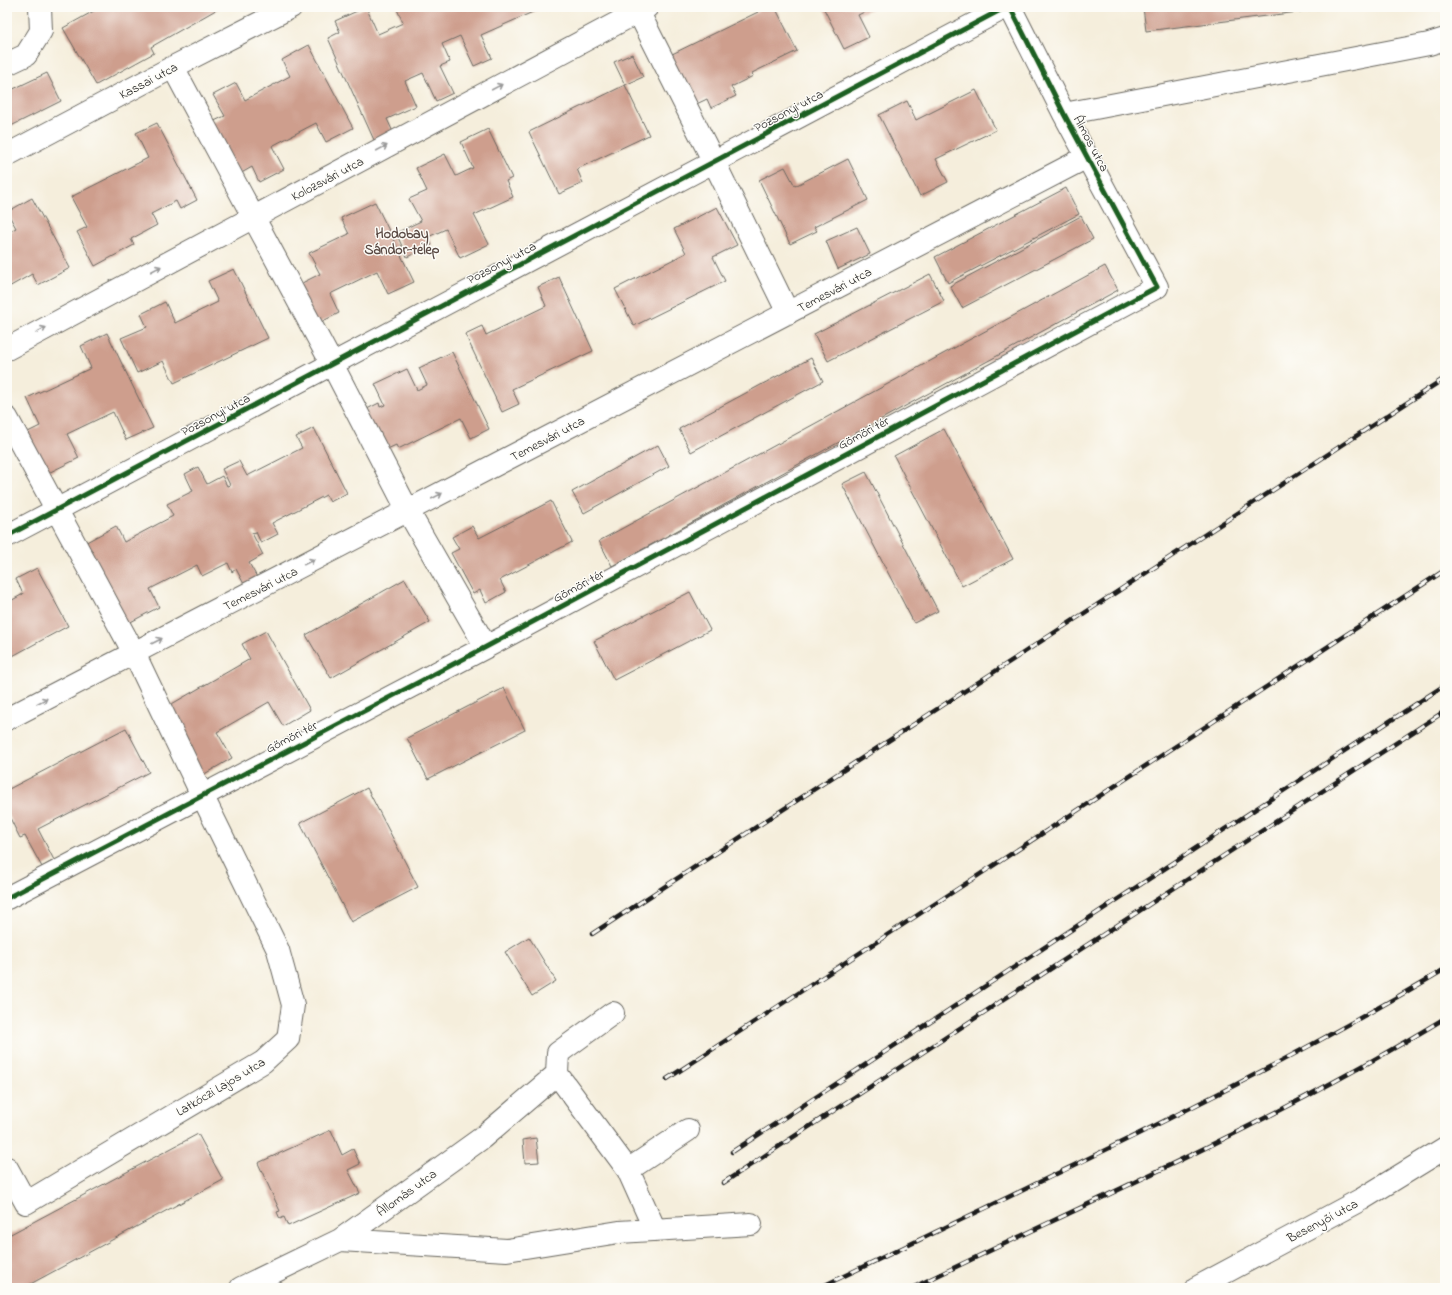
<svg xmlns="http://www.w3.org/2000/svg" width="1452" height="1295" viewBox="0 0 1452 1295" font-family="'Indie Flower',sans-serif">
	<style>
		.building { fill: #ce9e8d }
		.lines { fill: none; stroke-linecap: round; stroke-linejoin: round }
		.minor-casing { stroke: #68665f; stroke-width: 24 }
		.minor { stroke: #fff; stroke-width: 22 }
		.rail-casing { stroke: #1c1c1c; stroke-width: 4.5 }
		.rail { stroke: #fdfcf7; stroke-width: 3; stroke-dasharray: 9; stroke-linecap: butt }
		.cycleway-casing { stroke: #fdfcf7; stroke-width: 8 }
		.cycleway { stroke: #1b5e20; stroke-width: 5 }
		.oneway { stroke: #999 }
		.labels { text-anchor: middle; stroke-width: 3; stroke-linejoin: round; paint-order: stroke }
		.street-label { font-size: 13px; fill: #1c1c1c; stroke: #fdfcf7 }
		.neighbourhood-label { font-size: 14px; font-weight: bold; fill: #5a4a44; stroke: #fdfcf7 }
	</style>
	<rect width="100%" height="100%" fill="#fdfcf7"/>
	<filter id="ink" filterUnits="userSpaceOnUse"><feTurbulence type="fractalNoise" baseFrequency=".025" numOctaves="2"/><feDisplacementMap in="SourceGraphic" scale="8" xChannelSelector="R" yChannelSelector="G"/><feConvolveMatrix kernelMatrix="1 2 1 2 8 2 1 2 1" color-interpolation-filters="sRGB"/></filter>
	<filter id="wash" filterUnits="userSpaceOnUse"><feTurbulence type="fractalNoise" baseFrequency=".012" numOctaves="4" result="noise"/><feDisplacementMap in="SourceGraphic" scale="16" xChannelSelector="R" yChannelSelector="G"/><feGaussianBlur stdDeviation="0.9" result="paint"/><feColorMatrix in="noise" values="0 0 0 0 0 0 0 0 0 0 0 0 0 0 0 0 0 1.4 0 .05"/><feComposite in="paint" operator="in"/></filter>
	<g filter="url(#wash)">
		<rect width="100%" height="100%" fill="#f5eedc"/>
		<g id="blocks">
			<path class="building" d="M 101,7 L 221,7 L 151,47 L 154,53 L 96,85 L 63,28 Z
				M 366,7 L 378,34 L 403,23 L 396,7 L 544,7 L 481,35 L 492,58 L 474,66 L 460,36 L 442,44 L 450,62 L 440,66 L 453,93 L 436,101 L 423,73 L 405,81 L 416,106 L 387,119 L 393,132 L 374,140 L 328,38 L 340,32 L 335,21 Z
				M 756,7 L 775,7 L 797,51 L 752,73 L 753,76 L 731,87 L 736,96 L 711,108 L 707,99 L 688,108 L 664,58 L 758,12 Z
				M 823,7 L 875,7 L 858,15 L 869,37 L 844,49 Z
				M 1143,7 L 1330,7 L 1330,8 L 1146,31 Z
				M 309,45 L 353,128 L 326,142 L 316,123 L 272,146 L 284,169 L 259,182 L 252,167 L 238,175 L 210,123 L 225,116 L 213,95 L 236,83 L 245,100 L 290,76 L 282,60 Z
				M 632,54 L 643,77 L 625,85 L 649,135 L 577,169 L 583,183 L 559,194 L 529,132 L 625,85 L 614,62 Z
				M 47,73 L 61,101 L 7,128 L 7,92 Z
				M 976,90 L 996,130 L 936,159 L 948,182 L 920,196 L 879,115 L 907,101 L 916,120 Z
				M 157,123 L 197,200 L 180,209 L 176,201 L 151,214 L 157,225 L 131,239 L 134,245 L 95,266 L 77,232 L 87,227 L 71,197 L 148,158 L 136,133 Z
				M 488,129 L 512,178 L 506,181 L 513,197 L 474,215 L 489,244 L 460,258 L 446,229 L 428,237 L 432,245 L 407,257 L 396,233 L 421,221 L 409,199 L 427,191 L 416,168 L 445,154 L 456,176 L 473,168 L 461,142 Z
				M 848,159 L 868,200 L 814,227 L 817,231 L 790,244 L 759,180 L 785,167 L 795,186 Z
				M 1066,188 L 1079,214 L 948,283 L 935,257 Z
				M 32,198 L 70,268 L 38,285 L 32,274 L 7,288 L 7,233 L 16,228 L 7,212 Z
				M 375,202 L 414,282 L 388,294 L 377,271 L 330,294 L 339,313 L 313,326 L 294,287 L 320,274 L 309,253 L 349,234 L 341,218 Z
				M 717,207 L 737,245 L 713,257 L 725,281 L 634,326 L 615,289 L 686,253 L 674,229 Z
				M 1081,216 L 1093,239 L 962,308 L 950,286 Z
				M 857,227 L 870,254 L 838,269 L 826,241 Z
				M 1105,266 L 1118,290 L 612,566 L 599,541 Z
				M 234,269 L 268,338 L 174,383 L 163,361 L 137,373 L 121,338 L 147,327 L 141,314 L 165,302 L 175,323 L 218,302 L 208,281 Z
				M 930,274 L 944,301 L 828,361 L 814,334 Z
				M 559,277 L 593,351 L 512,389 L 519,404 L 502,412 L 465,334 L 482,326 L 486,335 L 546,306 L 538,287 Z
				M 107,333 L 153,428 L 126,440 L 113,412 L 67,434 L 79,458 L 42,476 L 22,435 L 40,426 L 27,398 L 91,368 L 81,346 Z
				M 452,352 L 489,429 L 471,438 L 461,418 L 398,449 L 396,445 L 381,452 L 361,412 L 379,403 L 380,407 L 385,405 L 375,384 L 407,369 L 417,390 L 427,385 L 419,368 Z
				M 811,358 L 823,381 L 691,452 L 679,429 Z
				M 314,428 L 347,493 L 330,502 L 326,495 L 272,523 L 278,534 L 261,543 L 256,532 L 252,533 L 263,555 L 249,563 L 258,579 L 245,586 L 236,569 L 232,572 L 228,563 L 202,576 L 197,565 L 150,589 L 159,607 L 123,626 L 81,545 L 116,526 L 124,542 L 173,516 L 167,504 L 193,491 L 185,474 L 198,467 L 207,484 L 222,476 L 227,486 L 230,485 L 222,469 L 239,461 L 247,476 L 302,448 L 296,437 Z
				M 944,429 L 1013,559 L 962,586 L 894,456 Z
				M 658,445 L 669,466 L 584,513 L 572,492 Z
				M 866,472 L 938,611 L 914,623 L 842,484 Z
				M 551,501 L 572,542 L 500,580 L 506,592 L 486,603 L 480,590 L 473,594 L 451,553 L 459,549 L 452,537 L 472,526 L 479,538 Z
				M 37,568 L 68,626 L 7,659 L 7,603 L 23,594 L 16,579 Z
				M 405,579 L 430,622 L 331,678 L 306,635 Z
				M 690,592 L 710,630 L 614,680 L 594,641 Z
				M 266,631 L 310,710 L 283,726 L 269,702 L 217,732 L 232,758 L 201,776 L 163,709 L 250,659 L 242,644 Z
				M 504,688 L 525,730 L 428,779 L 407,738 Z
				M 126,728 L 149,772 L 38,829 L 54,860 L 42,867 L 25,836 L 20,838 L 7,812 L 7,790 Z
				M 367,788 L 418,887 L 351,922 L 300,823 Z
				M 529,937 L 556,981 L 532,996 L 505,952 Z
				M 331,1130 L 342,1155 L 353,1149 L 360,1164 L 348,1170 L 360,1193 L 288,1226 L 284,1217 L 280,1219 L 277,1212 L 280,1211 L 258,1163 Z
				M 198,1134 L 223,1180 L 23,1288 L 7,1288 L 7,1236 Z
				M 536,1138 L 539,1162 L 525,1163 L 523,1140 Z"/>
		</g>
	</g>
	<g filter="url(#ink)">
		<use href="#blocks" fill-opacity="0" stroke="#68665f" stroke-width="1"/>
		<g class="lines">
			<g class="minor-casing">
				<path id="minor" d="M 636,7 L 714,162 L 788,313
					M 7,64 L 26,55 L 41,31 L 40,7
					M 173,67 L 332,364 L 408,511 L 486,647
					M 1064,114 L 1429,44 L 1445,39
					M 7,155 L 173,67 L 291,7
					M 7,349 L 647,7
					M 7,418 L 134,653 L 202,795 L 278,950 L 293,1005 L 288,1039 L 263,1062 L 26,1203 L 7,1168
					M 7,536 L 1006,7
					M 7,719 L 1087,157
					M 7,898 L 486,647 L 1157,287 L 1064,114 L 1010,7
					M 613,1013 L 558,1053 L 557,1074 L 628,1170 L 655,1230
					M 628,1170 L 688,1130
					M 340,1240 L 507,1250 L 619,1232 L 751,1224
					M 241,1288 L 340,1240 L 482,1138 L 557,1074
					M 1196,1288 L 1362,1199 L 1445,1148"/>
			</g>
			<use href="#minor" class="minor"/>
			<g class="rail-casing">
				<path id="rail" d="M 592,934 L 1445,378
					M 667,1079 L 1445,570
					M 732,1152 L 1445,685
					M 723,1183 L 1445,711
					M 819,1288 C 1030,1186 1244,1089 1445,969
					M 912,1288 C 1091,1201 1275,1122 1445,1018"/>
			</g>
			<use href="#rail" class="rail"/>
			<g class="cycleway-casing">
				<path id="cycleway" d="M 7,536 L 1006,7
					M 7,898 L 486,647 L 1157,287 L 1064,114 L 1010,7"/>
			</g>
			<use href="#cycleway" class="cycleway"/>
		</g>
		<defs><path id="oneway-shaft" d="M-6 0H5M1.5-3L5.5 0L1.5 3" fill="none" stroke-width="1.6" stroke-linecap="round" stroke-linejoin="round"/></defs>
		<g class="oneway">
			<use href="#oneway-shaft" transform="translate(497 87) rotate(-28)"/>
			<use href="#oneway-shaft" transform="translate(382 148) rotate(-28)"/>
			<use href="#oneway-shaft" transform="translate(156 269) rotate(-28)"/>
			<use href="#oneway-shaft" transform="translate(41 330) rotate(-28)"/>
			<use href="#oneway-shaft" transform="translate(437 496) rotate(-28)"/>
			<use href="#oneway-shaft" transform="translate(309 562) rotate(-27)"/>
			<use href="#oneway-shaft" transform="translate(157 641) rotate(-27)"/>
			<use href="#oneway-shaft" transform="translate(42 701) rotate(-28)"/>
		</g>
	</g>
	<g class="labels">
		<g class="street-label">
			<text transform="translate(148 80) rotate(-28)" y="5">Kassai utca</text>
			<text transform="translate(788 110) rotate(-28)" y="5">Pozsonyi utca</text>
			<text transform="translate(1092 143) rotate(62)" y="5">Álmos utca</text>
			<text transform="translate(327 178) rotate(-28)" y="5">Kolozsvári utca</text>
			<text transform="translate(501 262) rotate(-28)" y="5">Pozsonyi utca</text>
			<text transform="translate(834 289) rotate(-28)" y="5">Temesvári utca</text>
			<text transform="translate(215 414) rotate(-28)" y="5">Pozsonyi utca</text>
			<text transform="translate(863 432) rotate(-28)" y="5">Gömöri tér</text>
			<text transform="translate(547 438) rotate(-28)" y="5">Temesvári utca</text>
			<text transform="translate(578 585) rotate(-28)" y="5">Gömöri tér</text>
			<text transform="translate(260 588) rotate(-27)" y="5">Temesvári utca</text>
			<text transform="translate(291 736) rotate(-27)" y="5">Gömöri tér</text>
			<text transform="translate(220 1086) rotate(-31)" y="5">Latkóczi Lajos utca</text>
			<text transform="translate(406 1192) rotate(-36)" y="5">Állomás utca</text>
			<text transform="translate(1322 1220) rotate(-28)" y="5">Besenyői utca</text>
		</g>
		<g class="neighbourhood-label">
			<text x="402" y="238">Hodobay<tspan x="402" dy="16">Sándor-telep</tspan></text>
		</g>
	</g>
	<rect width="1452" height="1295" fill="none" stroke="#fdfcf7" stroke-width="24"/>
</svg>
